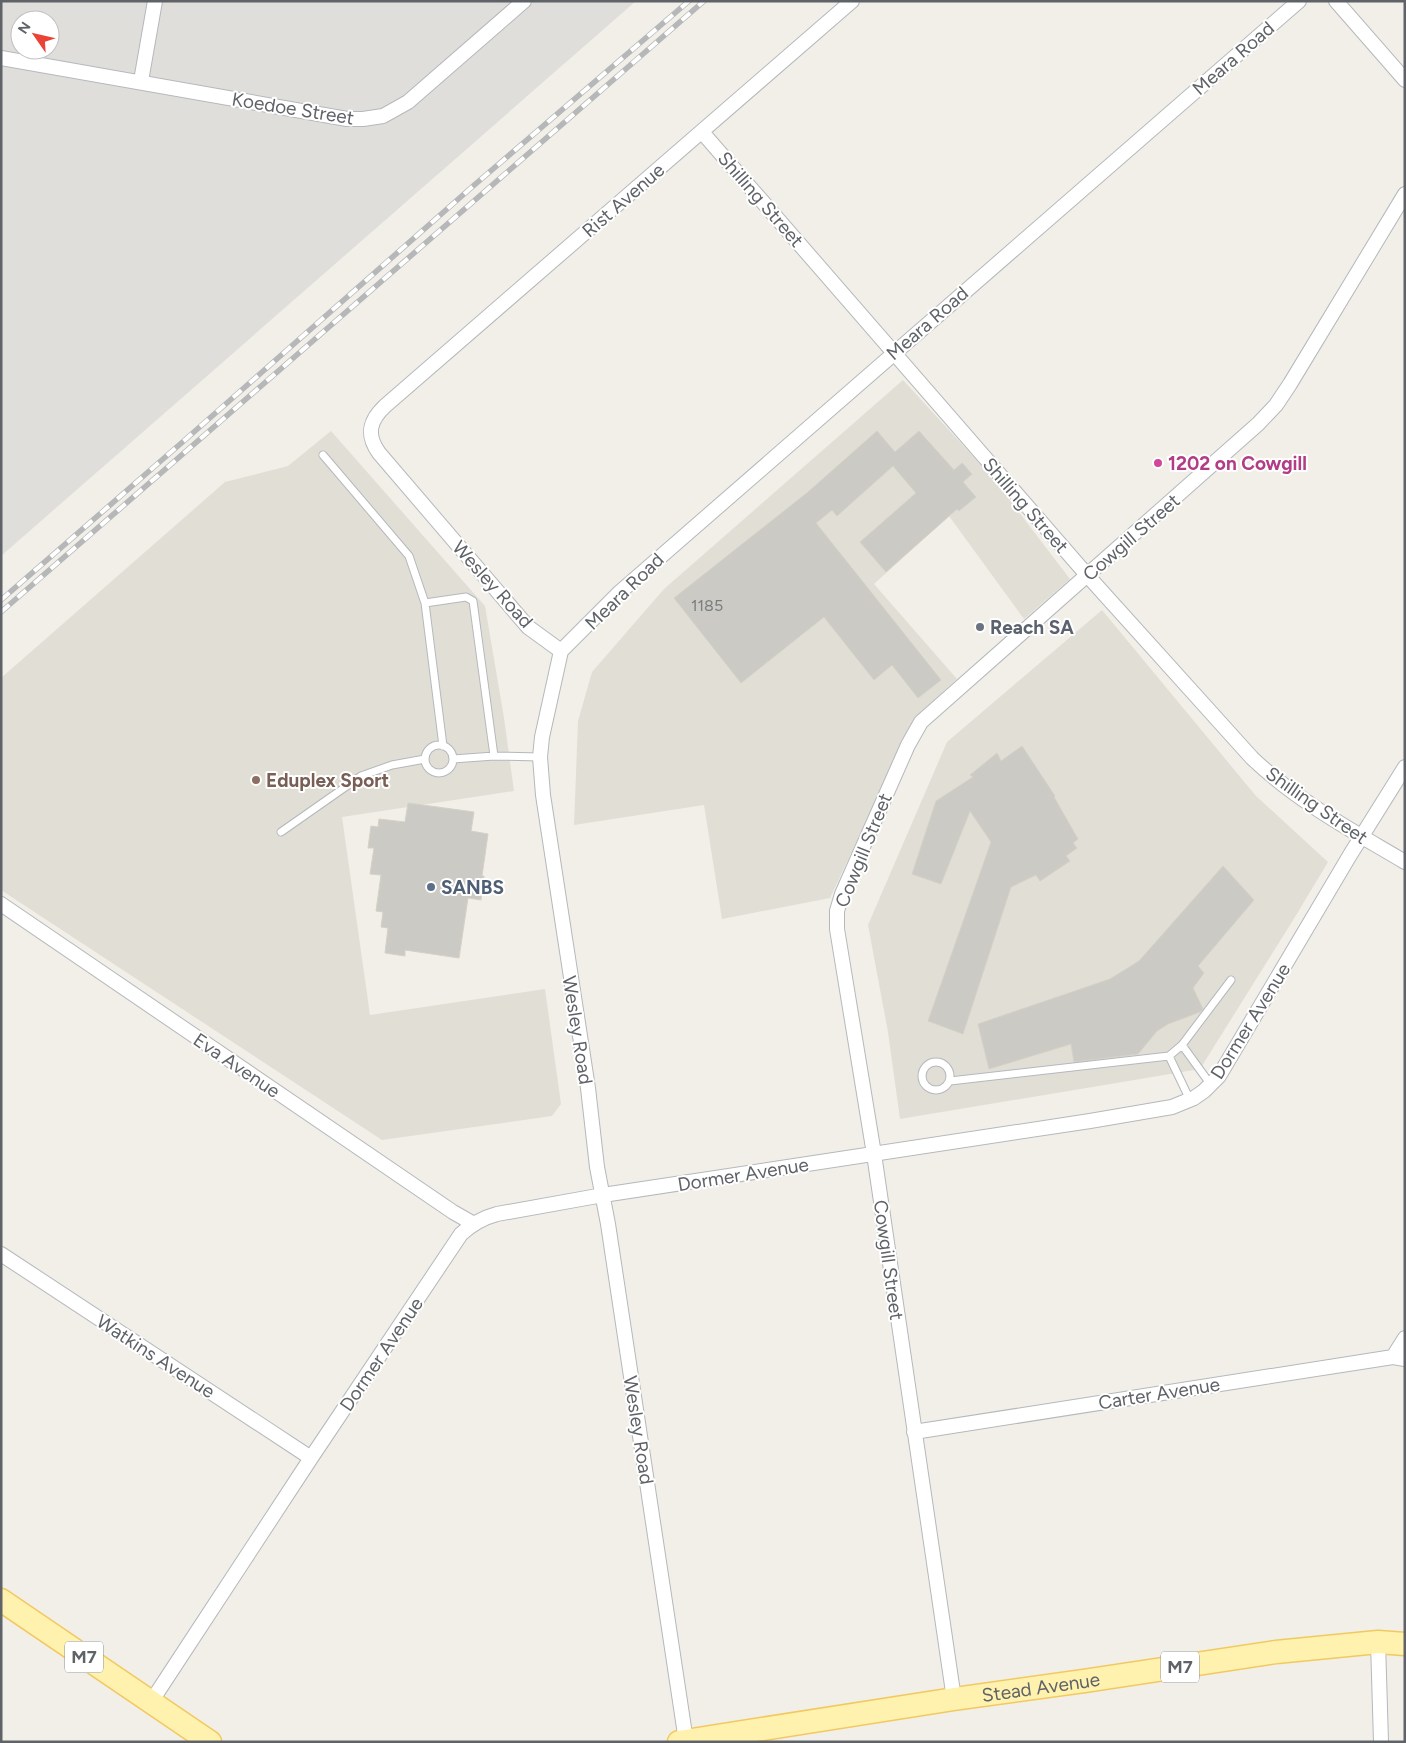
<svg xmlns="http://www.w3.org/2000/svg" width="1406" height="1743" viewBox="0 0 1406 1743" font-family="Figtree,sans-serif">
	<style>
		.industrial { fill: #e0deda; fill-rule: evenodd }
		.education { fill: #e1ded6 }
		.building { fill: #cccac5; stroke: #d6d1c6 }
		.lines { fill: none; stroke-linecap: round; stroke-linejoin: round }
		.lane-casing { stroke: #b5b8bc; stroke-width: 9 }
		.street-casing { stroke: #b5b8bc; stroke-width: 16 }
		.primary-casing { stroke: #f2c960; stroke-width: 25 }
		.lane { stroke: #fff; stroke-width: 7 }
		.street { stroke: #fff; stroke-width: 14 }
		.primary { stroke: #fff2af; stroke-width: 22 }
		.rail-casing { stroke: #b6b7b8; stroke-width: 5.5 }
		.rail { stroke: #fff; stroke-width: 4; stroke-dasharray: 11; stroke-linecap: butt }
		.hotel-dot { fill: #d1479c; stroke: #fff; stroke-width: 2 }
		.worship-dot { fill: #6b7280; stroke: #fff; stroke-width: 2 }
		.education-dot { fill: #8d6e63; stroke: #fff; stroke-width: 2 }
		.service-dot { fill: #5c6f8a; stroke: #fff; stroke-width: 2 }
		.labels { text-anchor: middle; stroke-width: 4; stroke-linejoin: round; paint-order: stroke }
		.number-label { font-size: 16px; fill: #7a7d7f }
		.shield { fill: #fff; stroke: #8f9295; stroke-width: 1 }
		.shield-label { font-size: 18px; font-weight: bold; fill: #5f6368 }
		.street-label { font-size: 19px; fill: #5f6368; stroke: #fff }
		.hotel-label { font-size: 19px; font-weight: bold; fill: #b23c85; stroke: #fff; text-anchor: start }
		.worship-label { font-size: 19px; font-weight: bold; fill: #5b616d; stroke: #fff; text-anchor: start }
		.education-label { font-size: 19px; font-weight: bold; fill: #785e54; stroke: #fff; text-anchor: start }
		.service-label { font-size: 19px; font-weight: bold; fill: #4e5e75; stroke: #fff; text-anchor: start }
	</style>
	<rect width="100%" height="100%" fill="#f1efe8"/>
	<path class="industrial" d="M 1,1 L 636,1 L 1,556 ZM 20,20 L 50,20 L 50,50 L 20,50 Z"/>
	<path class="education" d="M 903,380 L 992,477 L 1070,579 L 1024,619 L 949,516 L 874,584 L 957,679 L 915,717 L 830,898 L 722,919 L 704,805 L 574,825 L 578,721 L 592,672 L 664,589 Z
		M 331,431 L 485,606 L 504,718 L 514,791 L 342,817 L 370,1015 L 545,989 L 561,1104 L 552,1116 L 382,1140 L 1,890 L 1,678 L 225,482 L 288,466 Z
		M 1102,610 L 1256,796 L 1328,862 L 1295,917 L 1200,1069 L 900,1119 L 888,1032 L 868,925 L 947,742 Z"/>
	<path class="building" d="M 877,431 L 895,452 L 919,431 L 954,470 L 962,463 L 972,474 L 963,482 L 976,497 L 959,511 L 957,509 L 886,572 L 860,542 L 916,493 L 893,466 L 837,516 L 832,510 L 816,523 L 941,680 L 918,698 L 892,665 L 874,680 L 824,617 L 741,683 L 674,598 L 808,492 Z
		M 1022,746 L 1055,796 L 1054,797 L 1078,839 L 1073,843 L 1077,848 L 1066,856 L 1070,861 L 1040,881 L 1036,875 L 1011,887 L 963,1034 L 928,1021 L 991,842 L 970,811 L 941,884 L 912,874 L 936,801 L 973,777 L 970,775 L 997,753 L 1001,761 Z
		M 408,803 L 474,812 L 471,831 L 488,834 L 482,876 L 484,876 L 481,900 L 468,898 L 459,958 L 405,950 L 405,956 L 385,953 L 388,928 L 381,927 L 383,912 L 376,911 L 381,875 L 370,874 L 374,848 L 368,848 L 371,826 L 378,827 L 379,819 L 405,822 Z
		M 1223,866 L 1254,900 L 1198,966 L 1204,973 L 1193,988 L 1203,1009 L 1200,1012 L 1168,1024 L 1157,1031 L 1138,1054 L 1074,1062 L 1071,1044 L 989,1069 L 978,1024 L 1110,979 L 1139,961 Z"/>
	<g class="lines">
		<g class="lane-casing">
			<path id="lane" d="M 323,455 L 409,556 L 425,603
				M425 759a14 14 0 1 1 28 0a14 14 0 1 1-28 0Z
				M 443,746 L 425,603 L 466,597 L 473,601 L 494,756
				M 453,759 L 494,756 L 540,757
				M 281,832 L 361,776 L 392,765 L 425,759
				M 1182,1045 L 1211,1085
				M 1169,1056 L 1190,1100
				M922 1076a14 14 0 1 1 28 0a14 14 0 1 1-28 0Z
				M 950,1081 L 1169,1056 L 1182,1045 L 1231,980"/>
		</g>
		<g class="street-casing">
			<path id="street" d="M 1336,1 L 1405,80
				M 1,58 L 347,119 L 363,119 L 383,116 L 408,102 L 524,1
				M 141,81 L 155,1
				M 702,132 L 1087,575 L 1252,758 C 1297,801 1351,830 1405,862
				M 561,651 L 620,592 L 1299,1
				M 1,904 L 453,1212 L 474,1224
				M 1,1254 L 311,1458
				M 1393,1357 L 1405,1338
				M 914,1432 L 1393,1357 L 1405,1359
				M 1378,1642 L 1381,1742
				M 954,1699 L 874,1154 L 837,929 L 837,911 L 842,894 L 908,745 L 921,722 L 1258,424 L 1276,405 L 1290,384 L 1405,194
				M 151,1702 L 311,1458 L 461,1234 C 472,1224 482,1218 497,1214 L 603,1195 L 1090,1121 L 1172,1107 L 1194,1098 L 1204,1091 L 1219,1076 L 1350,855 L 1405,767
				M 686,1741 L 608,1224 L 597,1167 L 588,1088 L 543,795 L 540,757 L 542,737 L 561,651 L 528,627 L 379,453 C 366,435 369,421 385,406 L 852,1"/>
		</g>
		<g class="primary-casing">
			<g id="primary">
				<path d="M 1,1600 L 210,1742"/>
				<path id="s1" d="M 679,1742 L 954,1699 L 1084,1681 L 1276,1652 L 1378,1642 L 1405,1644"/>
			</g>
		</g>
		<use href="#lane" class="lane"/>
		<use href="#street" class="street"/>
		<use href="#primary" class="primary"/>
		<g class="rail-casing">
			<path id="rail" d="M 1,600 L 186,439 L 472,187 L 689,1
				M 1,612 L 704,1"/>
		</g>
		<use href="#rail" class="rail"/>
	</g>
	<circle class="hotel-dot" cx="1158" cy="463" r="5"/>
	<circle class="worship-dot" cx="980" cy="627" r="5"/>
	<circle class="education-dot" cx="256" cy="780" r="5"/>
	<circle class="service-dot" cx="431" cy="887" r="5"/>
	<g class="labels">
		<g class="number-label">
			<text x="707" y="611">1185</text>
		</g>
		<g class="shield">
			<rect x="65" y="1641.5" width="38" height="31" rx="4"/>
			<rect x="1161" y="1651.5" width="38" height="31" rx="4"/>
		</g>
		<g class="shield-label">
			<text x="84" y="1663">M7</text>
			<text x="1180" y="1673">M7</text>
		</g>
		<g class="street-label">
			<text transform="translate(1233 58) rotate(-41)" y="7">Meara Road</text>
			<text transform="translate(293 108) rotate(9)" y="7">Koedoe Street</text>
			<text transform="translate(761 199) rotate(49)" y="7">Shilling Street</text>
			<text transform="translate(623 200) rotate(-41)" y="7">Rist Avenue</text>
			<text transform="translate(927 323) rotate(-41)" y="7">Meara Road</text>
			<text transform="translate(1026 505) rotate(49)" y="7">Shilling Street</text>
			<text transform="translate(1131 537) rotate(-41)" y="7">Cowgill Street</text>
			<text transform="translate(493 584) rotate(48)" y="7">Wesley Road</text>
			<text transform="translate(624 591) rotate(-44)" y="7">Meara Road</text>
			<text transform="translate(1317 805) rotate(35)" y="7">Shilling Street</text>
			<text transform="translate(863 850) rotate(-68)" y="7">Cowgill Street</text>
			<text transform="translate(1250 1021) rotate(-58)" y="7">Dormer Avenue</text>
			<text transform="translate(578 1030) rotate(81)" y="7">Wesley Road</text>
			<text transform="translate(237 1065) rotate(34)" y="7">Eva Avenue</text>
			<text transform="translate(743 1174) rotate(-9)" y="7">Dormer Avenue</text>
			<text transform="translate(889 1260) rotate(82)" y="7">Cowgill Street</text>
			<text transform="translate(381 1354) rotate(-56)" y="7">Dormer Avenue</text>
			<text transform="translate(156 1356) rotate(33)" y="7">Watkins Avenue</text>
			<text transform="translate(1159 1393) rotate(-9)" y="7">Carter Avenue</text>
			<text transform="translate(639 1430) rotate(81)" y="7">Wesley Road</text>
			<text dy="7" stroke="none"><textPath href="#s1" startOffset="366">Stead Avenue</textPath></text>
		</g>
		<g class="hotel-label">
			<text x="1168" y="470">1202 on Cowgill</text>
		</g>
		<g class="worship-label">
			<text x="990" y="634">Reach SA</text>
		</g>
		<g class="education-label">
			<text x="266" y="787">Eduplex Sport</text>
		</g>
		<g class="service-label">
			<text x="441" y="894">SANBS</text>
		</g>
	</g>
	<rect width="1406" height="1743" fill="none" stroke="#5f6368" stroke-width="5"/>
	<g transform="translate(35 35) rotate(304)"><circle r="24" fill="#ffffff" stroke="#bfc1c3"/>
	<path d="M0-4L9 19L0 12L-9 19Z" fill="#ea4335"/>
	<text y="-8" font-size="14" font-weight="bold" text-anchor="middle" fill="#5f6368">N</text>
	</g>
</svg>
